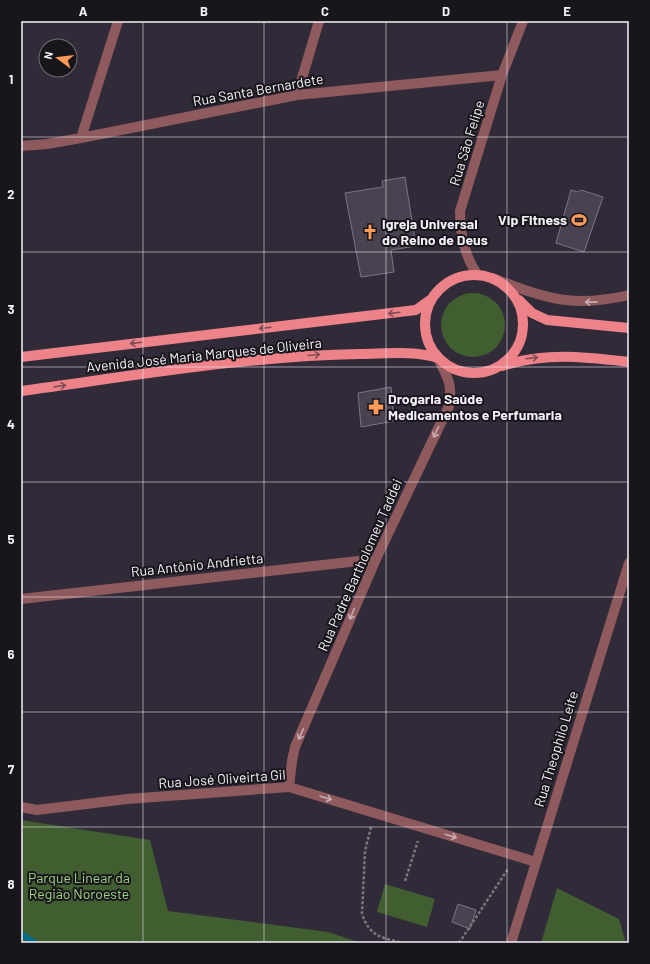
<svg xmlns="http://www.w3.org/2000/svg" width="650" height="964" viewBox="0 0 650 964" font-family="Barlow,sans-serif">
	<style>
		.green { fill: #405e30 }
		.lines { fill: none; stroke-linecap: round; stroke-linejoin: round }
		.stream { stroke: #006e8b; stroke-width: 6 }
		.building { fill: #494250; stroke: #7c7484 }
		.path { stroke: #7b7682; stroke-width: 2.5; stroke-dasharray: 3 2; stroke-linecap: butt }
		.minor { stroke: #8f5a5d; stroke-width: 10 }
		.major { stroke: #ed8289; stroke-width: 10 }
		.oneway { stroke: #c7adb3 }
		.oneway2 { stroke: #824c52 }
		.grid { fill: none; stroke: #f4f1fa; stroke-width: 1; stroke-opacity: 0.55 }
		.labels { text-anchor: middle; stroke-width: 4; stroke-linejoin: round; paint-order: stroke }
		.street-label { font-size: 14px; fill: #f4f1fa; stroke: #18151b }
		.poi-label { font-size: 14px; font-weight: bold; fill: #f4f1fa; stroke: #18151b; text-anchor: start }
		.park-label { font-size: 14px; fill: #9dd482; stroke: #18151b }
		.neatline { fill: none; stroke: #f4f1fa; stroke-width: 1.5 }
		.grid-label { font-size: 13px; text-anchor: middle; font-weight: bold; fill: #f4f1fa }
	</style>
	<rect width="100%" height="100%" fill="#312b39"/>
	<path class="green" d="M441 325a32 32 0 1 1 64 0a32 32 0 1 1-64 0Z
		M 21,820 L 150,840 L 168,911 L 328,932 L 361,943 L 21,943 Z
		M 385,884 L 435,899 L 427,927 L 377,912 Z
		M 557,888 L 619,919 L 626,943 L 541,943 Z"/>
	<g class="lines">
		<path class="stream" d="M 21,934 L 35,943"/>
	</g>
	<path class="building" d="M 405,177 L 416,246 L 391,250 L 394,272 L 361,277 L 345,193 L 383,187 L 382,181 Z
		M 571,190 L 578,192 L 581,190 L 603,197 L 584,252 L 556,243 Z
		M 391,387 L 394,421 L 361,427 L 358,393 Z
		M 458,904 L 476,910 L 470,929 L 452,922 Z"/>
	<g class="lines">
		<path class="path" d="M 371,827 L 365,851 L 362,914 C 370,937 381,937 402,943
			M 405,881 L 418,841
			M 459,943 L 508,869"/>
		<path class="minor" d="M 297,95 L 319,21
			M 81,138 L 118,21
			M 21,146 L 47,144 L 81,138 L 297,95 L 502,75
			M 477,274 C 464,255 460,233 460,211 L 502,75 L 523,21
			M 493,278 C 544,299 574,308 629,295
			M 21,599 L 376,559
			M 289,787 L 292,761 L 295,747 L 376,559 L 449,406 C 453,384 447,377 438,358
			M 21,807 L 37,810 L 127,799 L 289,787 L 536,862
			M 511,943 L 629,563"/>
		<path class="major" d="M425 324a49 49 0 1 1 98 0a49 49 0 1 1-98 0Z
			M 519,300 L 532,313 L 547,320 L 629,328
			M 21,357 L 416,310 L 430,300
			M 502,366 C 546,352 585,357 629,362
			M 21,391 C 133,376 246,356 359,354 C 384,354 413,350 438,358"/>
	</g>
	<defs><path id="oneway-shaft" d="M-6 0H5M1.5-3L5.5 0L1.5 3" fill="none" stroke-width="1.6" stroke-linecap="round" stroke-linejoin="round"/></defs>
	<g class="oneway">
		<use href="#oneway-shaft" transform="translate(591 302) rotate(179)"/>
		<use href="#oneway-shaft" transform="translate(436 432) rotate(116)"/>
		<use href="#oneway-shaft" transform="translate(352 614) rotate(113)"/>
		<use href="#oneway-shaft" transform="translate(301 734) rotate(114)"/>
		<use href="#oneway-shaft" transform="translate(326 798) rotate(17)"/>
		<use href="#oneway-shaft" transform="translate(451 836) rotate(17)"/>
	</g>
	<g class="oneway2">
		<use href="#oneway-shaft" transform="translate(394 313) rotate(173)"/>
		<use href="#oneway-shaft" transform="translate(265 328) rotate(173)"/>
		<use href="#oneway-shaft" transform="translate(136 343) rotate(173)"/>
		<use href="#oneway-shaft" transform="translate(314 355) rotate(-5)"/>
		<use href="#oneway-shaft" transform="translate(532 358) rotate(-7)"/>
		<use href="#oneway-shaft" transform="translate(60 386) rotate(-8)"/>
	</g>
	<path class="grid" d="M 143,21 L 143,943M 264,21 L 264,943M 386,21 L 386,943M 507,21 L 507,943M 21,137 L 629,137M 21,252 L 629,252M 21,367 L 629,367M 21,482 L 629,482M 21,597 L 629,597M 21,712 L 629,712M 21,827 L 629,827"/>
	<defs>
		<g id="stadium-bare" transform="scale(1.2)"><path d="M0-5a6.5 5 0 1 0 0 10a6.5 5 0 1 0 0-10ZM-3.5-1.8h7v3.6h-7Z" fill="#fe9b58" stroke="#18151b" stroke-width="2.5" paint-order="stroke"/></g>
		<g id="church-bare" transform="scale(1.2)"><path d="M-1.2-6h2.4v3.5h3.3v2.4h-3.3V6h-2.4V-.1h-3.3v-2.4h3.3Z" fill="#fe9b58" stroke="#18151b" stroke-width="2.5" paint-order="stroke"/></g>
		<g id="pharmacy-bare" transform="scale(1.2)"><path d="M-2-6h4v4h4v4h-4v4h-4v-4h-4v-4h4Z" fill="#fe9b58" stroke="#18151b" stroke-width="2.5" paint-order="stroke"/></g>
	</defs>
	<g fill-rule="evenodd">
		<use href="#stadium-bare" x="579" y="220"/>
		<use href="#church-bare" x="370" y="232"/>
		<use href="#pharmacy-bare" x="376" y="407"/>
	</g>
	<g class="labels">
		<g class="street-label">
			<text transform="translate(258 90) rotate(-10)" y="5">Rua Santa Bernardete</text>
			<text transform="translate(467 143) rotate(-73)" y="5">Rua São Felipe</text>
			<text transform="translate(204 355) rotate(-6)" y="5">Avenida José Maria Marques de Oliveira</text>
			<text transform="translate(197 565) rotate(-6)" y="5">Rua Antônio Andrietta</text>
			<text transform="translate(360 565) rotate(-66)" y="5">Rua Padre Bartholomeu Taddei</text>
			<text transform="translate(556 749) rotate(-73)" y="5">Rua Theophilo Leite</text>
			<text transform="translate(222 779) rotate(-4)" y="5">Rua José Oliveirta Gil</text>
		</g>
		<g class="poi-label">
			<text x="567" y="225" text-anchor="end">Vip Fitness</text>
			<text x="382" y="229">Igreja Universal<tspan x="382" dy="16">do Reino de Deus</tspan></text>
			<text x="388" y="404">Drogaria Saúde<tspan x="388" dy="16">Medicamentos e Perfumaria</tspan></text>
		</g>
		<g class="park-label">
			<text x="79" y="883">Parque Linear da<tspan x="79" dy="16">Região Noroeste</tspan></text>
		</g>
	</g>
	<rect width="650" height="964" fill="none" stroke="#18151b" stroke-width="44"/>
	<g transform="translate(58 58) rotate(285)"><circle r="19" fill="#18151b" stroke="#706d74"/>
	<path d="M0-3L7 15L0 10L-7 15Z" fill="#fe9b58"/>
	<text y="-6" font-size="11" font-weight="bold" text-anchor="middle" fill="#f4f1fa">N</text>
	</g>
	<rect x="22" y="22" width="606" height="920" class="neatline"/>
	<g class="grid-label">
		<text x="83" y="16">A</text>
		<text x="204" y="16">B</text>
		<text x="325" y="16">C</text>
		<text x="446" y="16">D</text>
		<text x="567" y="16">E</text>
		<text x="11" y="84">1</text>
		<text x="11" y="199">2</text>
		<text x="11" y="314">3</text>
		<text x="11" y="429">4</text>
		<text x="11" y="544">5</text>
		<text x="11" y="659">6</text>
		<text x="11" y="774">7</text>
		<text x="11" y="889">8</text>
	</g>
</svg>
